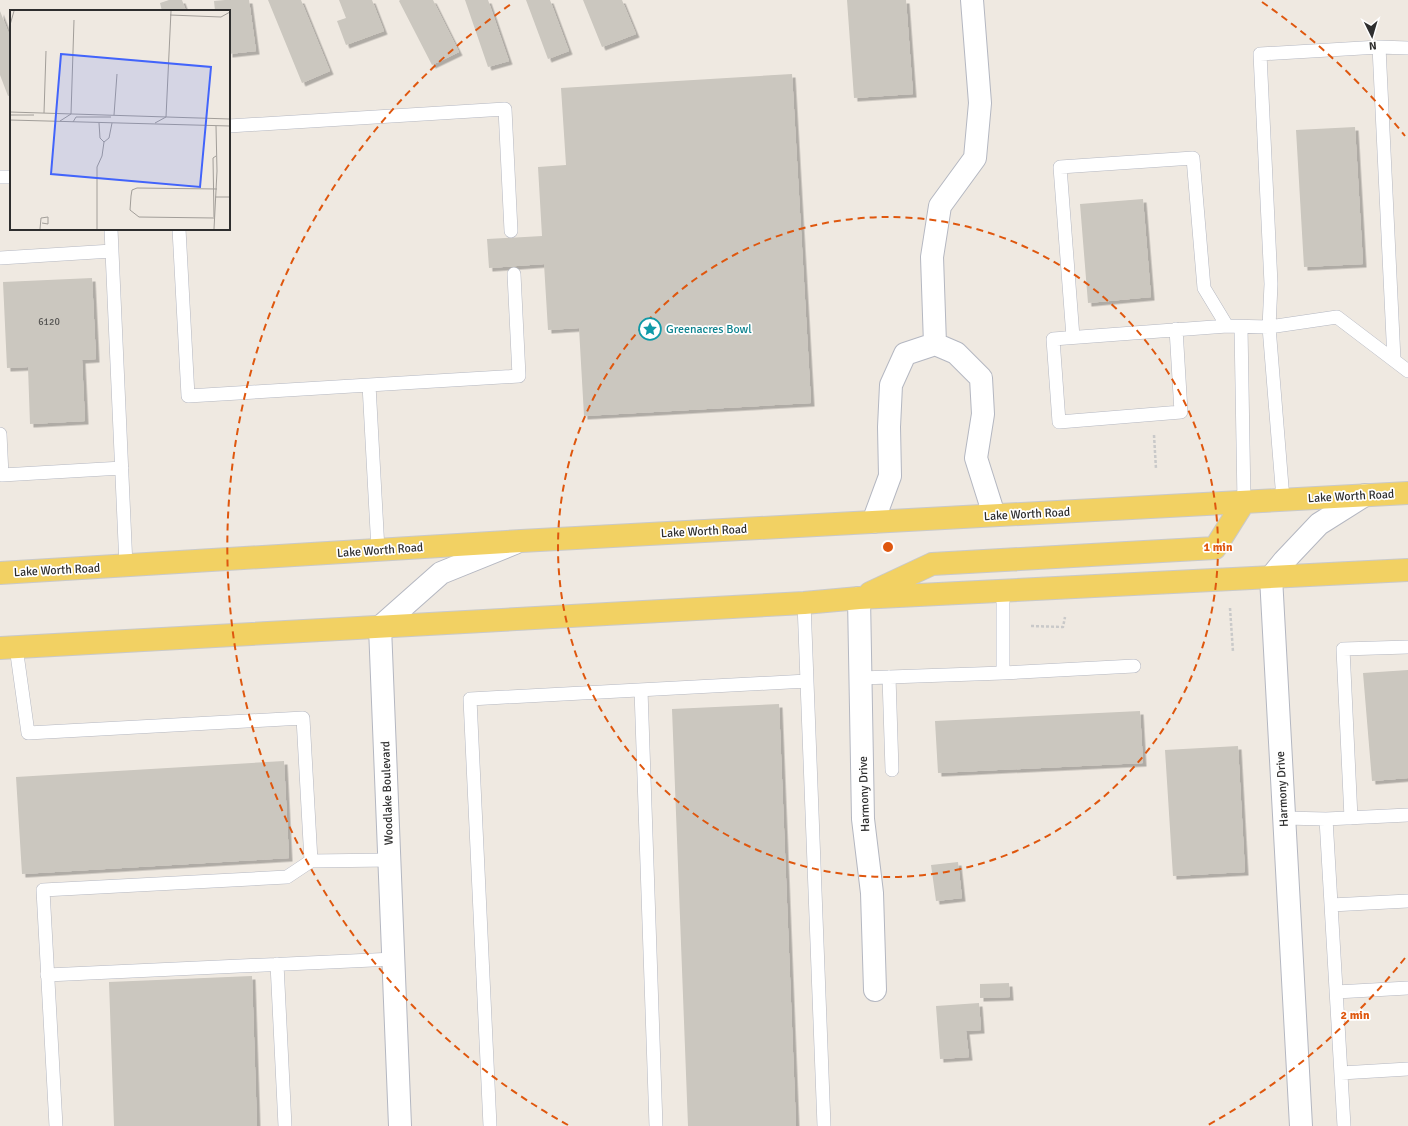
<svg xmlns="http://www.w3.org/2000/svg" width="1408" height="1126" viewBox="0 0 1408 1126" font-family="Signika,sans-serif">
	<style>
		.building { fill: #cbc7bf; filter: url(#shadow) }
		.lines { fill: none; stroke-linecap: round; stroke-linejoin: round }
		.lane-casing { stroke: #b4b7c1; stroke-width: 14 }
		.street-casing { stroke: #b4b7c1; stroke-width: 24 }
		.primary-casing { stroke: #c9c9c9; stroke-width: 24 }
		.path { stroke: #c9c9c9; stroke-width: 2.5; stroke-dasharray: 3 2; stroke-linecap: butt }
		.lane { stroke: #fff; stroke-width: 13 }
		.street { stroke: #fff; stroke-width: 22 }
		.primary { stroke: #f2d163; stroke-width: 22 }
		.ring { fill: none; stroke: #df570e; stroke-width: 2; stroke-dasharray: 7 5 }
		.labels { text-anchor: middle; stroke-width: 3.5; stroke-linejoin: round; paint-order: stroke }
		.number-label { font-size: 10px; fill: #555452 }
		.culture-label { font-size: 12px; fill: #0d838f; stroke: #fff; text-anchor: start }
		.street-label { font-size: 12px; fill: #2e2e2e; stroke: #fff }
		.inset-road { fill: none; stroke: #a29e99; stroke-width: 1 }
		.view { fill: #4264fb; fill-opacity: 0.15; stroke: #4264fb; stroke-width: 2 }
		.inset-edge { fill: none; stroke: #2e2e2e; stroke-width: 2 }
		.centre { fill: #df570e; stroke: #fff; stroke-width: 2 }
		.ring-label { font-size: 12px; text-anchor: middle; font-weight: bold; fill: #df570e; stroke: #fff; stroke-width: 3.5; stroke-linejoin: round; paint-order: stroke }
	</style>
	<defs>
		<filter id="shadow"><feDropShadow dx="3.5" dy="3.5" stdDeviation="0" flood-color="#0004"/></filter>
	</defs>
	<rect width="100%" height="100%" fill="#efe9e1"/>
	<path class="building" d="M 169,0 L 182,0 L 186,11 L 162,11 L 160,3 Z
		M 225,0 L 249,0 L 256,51 L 229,54 L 229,11 L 215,11 L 214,1 Z
		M 268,0 L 301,0 L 330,71 L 302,83 Z
		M 339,0 L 372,0 L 384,31 L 346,45 L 337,21 L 346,18 Z
		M 400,0 L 433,0 L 459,52 L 432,65 L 399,1 Z
		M 465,0 L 488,0 L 509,61 L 488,67 Z
		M 526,0 L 550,0 L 569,51 L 548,59 Z
		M 583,0 L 622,0 L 636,34 L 602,47 Z
		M 847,0 L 906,0 L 913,94 L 854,98 Z
		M 0,11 L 11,39 L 11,95 L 8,96 L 0,75 Z
		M 792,74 L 811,403 L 584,416 L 579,328 L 548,330 L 544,264 L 489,268 L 487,239 L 542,236 L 538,167 L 566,165 L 561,88 Z
		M 1355,127 L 1363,264 L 1304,267 L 1296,130 Z
		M 1143,199 L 1151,297 L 1088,303 L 1080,204 Z
		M 92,278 L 96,359 L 82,360 L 85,421 L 30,424 L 28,367 L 7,368 L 3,282 Z
		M 1408,670 L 1408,778 L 1372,781 L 1363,673 Z
		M 779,704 L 796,1126 L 688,1126 L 672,709 Z
		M 1140,711 L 1143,763 L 938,773 L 935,721 Z
		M 1238,746 L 1245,872 L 1173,876 L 1165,750 Z
		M 284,761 L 289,858 L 22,874 L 16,777 Z
		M 958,862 L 962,898 L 936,901 L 931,865 Z
		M 252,976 L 257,1126 L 114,1126 L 109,982 Z
		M 1009,983 L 1010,997 L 980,998 L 980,984 Z
		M 979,1003 L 981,1030 L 966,1031 L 969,1057 L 940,1059 L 936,1006 Z"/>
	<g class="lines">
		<g class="lane-casing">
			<path id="lane" d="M 1379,47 L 1394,360
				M 229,126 L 505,109 L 511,231
				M 0,177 L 11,177
				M 111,229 L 126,566
				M 179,229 L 188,396 L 369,385
				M 0,258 L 112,251
				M 1241,327 L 1244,502
				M 1176,329 L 1181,412 L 1059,422 L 1053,339 L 1227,326 L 1269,327 L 1337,317 L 1408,371
				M 1073,337 L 1060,167 L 1193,158 L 1204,288 L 1227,326
				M 0,434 L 2,475 L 122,468
				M 1283,499 L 1269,327 L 1271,284 L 1260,54 L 1379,47 L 1408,48
				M 378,550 L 369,385 L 519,376 L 514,274
				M 804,603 L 824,1126
				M 16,647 L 28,733 L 303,718 L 311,861
				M 1003,673 L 1134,666
				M 889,677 L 892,770
				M 861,678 L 1003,673 L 1003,591
				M 641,690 L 656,1126
				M 1284,818 L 1326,819
				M 1351,818 L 1343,649 L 1408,647
				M 1331,905 L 1408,901
				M 277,964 L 285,1126
				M 47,975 L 394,959
				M 1336,992 L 1408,988
				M 1341,1073 L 1408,1069
				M 56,1126 L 43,890 L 287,877 L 311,861 L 390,860
				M 490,1126 L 470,699 L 807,681
				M 1344,1126 L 1326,819 L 1408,815"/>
		</g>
		<g class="street-casing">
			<path id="street" d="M 935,344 L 932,257 L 940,206 L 975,158 L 980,103 L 972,0
				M 873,522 L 890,476 L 889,427 L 891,385 L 905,354 L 935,344 L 956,353 L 981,378 L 983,414 L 976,458 L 994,515
				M 859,598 L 863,819 L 872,893 L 875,990
				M 400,1126 L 380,627 L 441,573 L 515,543
				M 1301,1126 L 1271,577 L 1284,561 L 1319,524 L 1365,495"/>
		</g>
		<g class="primary-casing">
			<path id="primary" d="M 0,573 L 521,541 L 1408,493
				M 870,593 L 932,564 L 1215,548 L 1244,502
				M 0,648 L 804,603 L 859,598 L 1408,570"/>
		</g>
		<path class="path" d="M 1154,435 L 1156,469
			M 1230,608 L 1233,652
			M 1031,626 L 1063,627 L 1065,617"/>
		<use href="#lane" class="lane"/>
		<use href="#street" class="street"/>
		<use href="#primary" class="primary"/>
	</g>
	<g class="ring">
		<circle cx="888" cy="547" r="330"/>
		<path d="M1405 958A661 661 0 0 1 1208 1125M568 1125A661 661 0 0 1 514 2M1262 2A661 661 0 0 1 1405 136"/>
	</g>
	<defs>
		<g id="sight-ring" transform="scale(1.15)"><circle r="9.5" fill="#fff" stroke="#0f9aa8" stroke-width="1.5"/><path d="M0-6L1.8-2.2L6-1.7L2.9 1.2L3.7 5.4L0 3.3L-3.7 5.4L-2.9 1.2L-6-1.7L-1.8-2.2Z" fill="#0f9aa8"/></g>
	</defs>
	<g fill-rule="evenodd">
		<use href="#sight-ring" x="650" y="329"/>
	</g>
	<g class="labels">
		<g class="number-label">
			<text x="49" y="325">6120</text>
		</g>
		<g class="culture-label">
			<text x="666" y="333">Greenacres Bowl</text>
		</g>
		<g class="street-label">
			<text transform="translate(1351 496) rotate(-3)" y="4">Lake Worth Road</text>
			<text transform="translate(1027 514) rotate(-3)" y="4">Lake Worth Road</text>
			<text transform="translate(704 531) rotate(-3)" y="4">Lake Worth Road</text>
			<text transform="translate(380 550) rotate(-4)" y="4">Lake Worth Road</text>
			<text transform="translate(57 570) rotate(-3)" y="4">Lake Worth Road</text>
			<text transform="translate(1282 789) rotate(-93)" y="4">Harmony Drive</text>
			<text transform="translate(387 793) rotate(-92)" y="4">Woodlake Boulevard</text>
			<text transform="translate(864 794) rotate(-92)" y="4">Harmony Drive</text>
		</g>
	</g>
	<g transform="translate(10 10)">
		<rect width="220" height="220" fill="#efe9e1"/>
		<path class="inset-road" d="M 160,5 L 211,7 L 220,2M 0,15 L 4,1M 0,102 L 220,109M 34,103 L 36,41M 0,105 L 24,105M 104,105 L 107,64M 0,110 L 220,116M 50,111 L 61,104 L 64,10M 63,112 L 66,107 L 101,107M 89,113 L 90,128 L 94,132 L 99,128 L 102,113M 145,113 L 156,107 L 161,1M 205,187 L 220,187M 204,207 L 203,148 L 206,146M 204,208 L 129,207 L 120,200 L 121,186 L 122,180 L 127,178 L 207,179M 30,219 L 31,208 L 38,207 L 38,214 L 32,213M 87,219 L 87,157 L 92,146 L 94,132M 204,219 L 207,161 L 206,116"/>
		<path class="view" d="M 51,44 L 201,57 L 190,177 L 41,164 Z"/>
		<rect width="220" height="220" class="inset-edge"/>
	</g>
	<circle cx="888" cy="547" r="6" class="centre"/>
	<g class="ring-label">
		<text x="1218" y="551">1 min</text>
		<text x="1355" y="1019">2 min</text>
	</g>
	<g transform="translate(1372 36) rotate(175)" stroke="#ffffff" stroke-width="3" paint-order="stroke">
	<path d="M0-3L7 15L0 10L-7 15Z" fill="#2e2e2e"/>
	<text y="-6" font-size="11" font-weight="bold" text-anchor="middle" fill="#2e2e2e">N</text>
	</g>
</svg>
